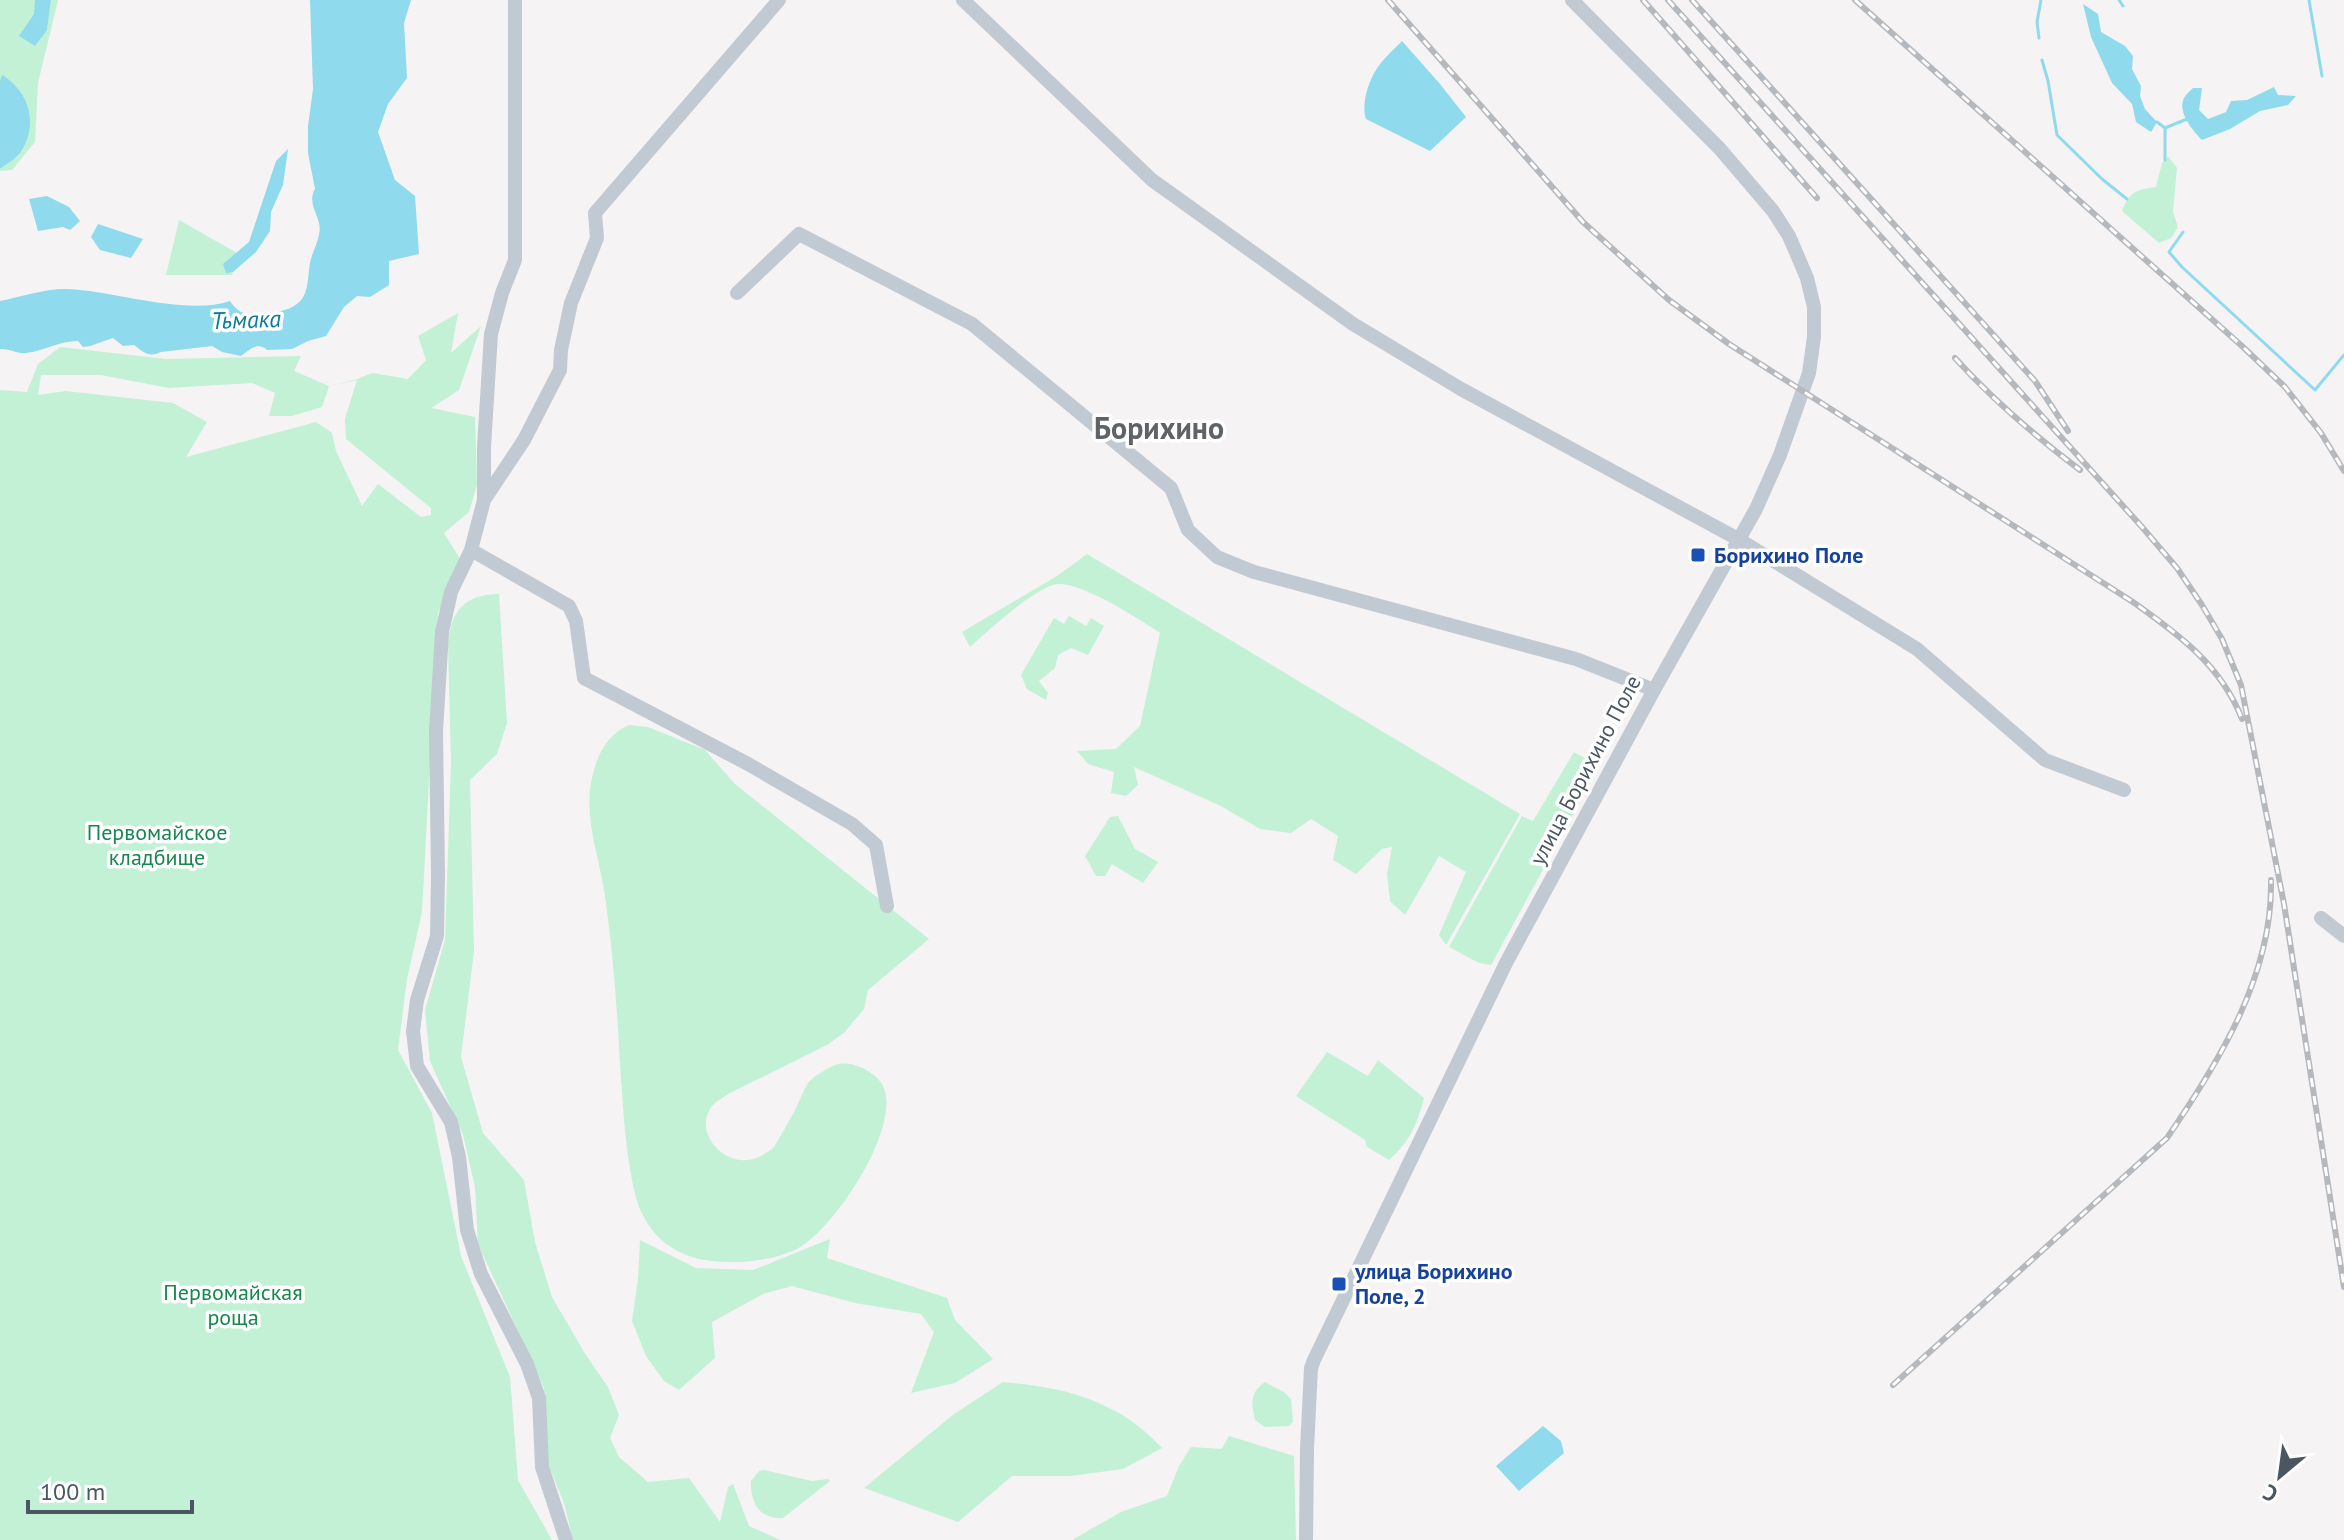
<svg xmlns="http://www.w3.org/2000/svg" width="2344" height="1540" viewBox="0 0 2344 1540" font-family="'PT Sans',sans-serif">
	<style>
		.green { fill: #c3f1d5; fill-rule: evenodd }
		.water { fill: #90daee }
		.lines { fill: none; stroke-linecap: round; stroke-linejoin: round }
		.stream { stroke: #90daee; stroke-width: 3 }
		.minor { stroke: #c1cad2; stroke-width: 14 }
		.rail-casing { stroke: #b5b8bd; stroke-width: 6 }
		.rail { stroke: #fff; stroke-width: 3; stroke-dasharray: 9; stroke-linecap: butt }
		.transit-dot { fill: #1a4fb4; stroke: #fff; stroke-width: 3 }
		.labels { text-anchor: middle; stroke-width: 7; stroke-linejoin: round; paint-order: stroke }
		.transit-label { font-size: 22px; font-weight: bold; fill: #164399; stroke: #fff; text-anchor: start }
		.street-label { font-size: 22px; fill: #4a5661; stroke: #fff }
		.park-label { font-size: 22px; fill: #17864f; stroke: #fff }
		.water-label { font-size: 24px; font-style: italic; fill: #0c7c9b; stroke: #fff }
		.district-label { font-size: 30px; font-weight: bold; fill: #5f6368; stroke: #fff }
	</style>
	<rect width="100%" height="100%" fill="#f5f3f3"/>
	<path class="green" d="M 0,0 L 37,0 L 47,30 L 51,0 L 58,0 L 38,83 L 35,142 L 12,170 L 0,171 L 0,169 L 19,155 L 0,107 Z
		M 2168,156 L 2177,168 L 2173,212 L 2178,227 L 2171,238 L 2159,243 L 2122,211 C 2130,191 2136,190 2156,187 L 2162,163 Z
		M 179,220 L 237,253 L 232,275 L 166,275 Z
		M 458,313 L 451,353 L 481,326 L 459,390 L 431,408 L 475,417 L 477,485 L 469,512 L 444,533 L 461,560 L 438,613 L 422,912 L 407,979 L 398,1050 L 432,1113 L 461,1256 L 510,1377 L 518,1480 L 552,1540 L 0,1540 L 0,390 L 27,392 L 38,364 L 60,347 L 166,359 L 301,356 L 294,371 L 329,386 L 358,379 L 372,373 L 408,379 L 426,360 L 418,336 ZM 41,375 L 101,375 L 169,388 L 252,383 L 275,393 L 269,416 L 292,416 L 322,407 L 329,386 L 357,380 L 345,419 L 346,439 L 431,508 L 431,515 L 421,517 L 378,484 L 362,506 L 336,451 L 332,433 L 316,422 L 186,457 L 207,422 L 173,403 L 66,391 L 38,395 Z
		M 1087,554 L 1520,814 L 1446,945 L 1439,935 L 1466,872 L 1439,856 L 1405,915 L 1390,901 L 1387,874 L 1392,847 L 1382,849 L 1356,874 L 1333,860 L 1338,836 L 1311,819 L 1291,833 L 1260,829 L 1221,806 L 1134,767 L 1138,785 L 1126,796 L 1111,793 L 1114,772 L 1088,764 L 1077,751 L 1116,749 L 1140,726 L 1160,633 C 1138,618 1086,585 1060,584 C 1039,583 987,632 970,647 L 962,632 L 1057,576 Z
		M 499,594 L 507,723 L 497,754 L 470,780 L 474,951 L 461,1057 L 483,1133 L 524,1180 L 535,1242 L 552,1297 L 584,1352 L 608,1387 L 619,1415 L 610,1438 L 619,1457 L 648,1482 L 689,1478 L 720,1522 L 728,1487 L 733,1484 L 749,1526 L 780,1540 L 573,1540 L 564,1503 L 548,1464 L 544,1388 L 478,1244 L 475,1187 L 463,1135 L 430,1061 L 425,1010 L 445,940 L 451,762 L 448,645 C 451,611 463,595 499,594 Z
		M 1069,616 L 1086,626 L 1091,618 L 1104,626 L 1088,655 L 1071,648 L 1058,655 L 1055,668 L 1039,681 L 1048,693 L 1046,700 L 1027,689 L 1021,675 L 1054,618 L 1064,624 Z
		M 629,725 L 648,727 L 705,750 L 735,784 L 929,939 L 868,990 L 864,1009 L 844,1033 L 827,1045 L 730,1093 C 723,1098 715,1101 710,1109 C 697,1131 717,1157 740,1160 C 752,1162 765,1155 774,1147 C 781,1135 788,1123 795,1110 C 799,1102 803,1091 808,1083 C 814,1076 830,1066 839,1064 C 854,1061 878,1073 884,1088 C 900,1130 833,1232 795,1250 C 770,1261 739,1264 712,1261 C 671,1257 643,1231 634,1190 C 625,1149 623,1107 620,1064 C 617,1008 613,951 605,896 C 600,860 586,825 590,789 C 594,763 603,736 629,725 Z
		M 1574,752 L 1593,763 L 1597,771 L 1491,965 L 1479,963 L 1449,947 L 1522,816 L 1533,821 Z
		M 1118,816 L 1135,849 L 1158,862 L 1143,883 L 1112,864 L 1105,876 L 1096,876 L 1085,856 L 1110,817 Z
		M 1327,1052 L 1368,1076 L 1378,1060 L 1424,1098 C 1417,1125 1410,1141 1389,1160 L 1367,1147 L 1365,1140 L 1296,1096 Z
		M 830,1239 L 827,1258 L 947,1298 L 955,1320 L 993,1359 L 955,1383 L 911,1393 L 934,1332 L 921,1314 L 855,1303 L 792,1286 L 763,1294 L 712,1322 L 715,1358 L 679,1390 L 664,1381 L 646,1356 L 632,1321 L 638,1279 L 640,1240 L 696,1268 L 753,1270 Z
		M 1003,1382 C 1065,1387 1119,1401 1162,1448 L 1123,1469 L 1070,1476 L 1012,1476 L 958,1522 L 864,1488 L 954,1414 Z
		M 1265,1382 L 1284,1392 L 1291,1399 L 1293,1422 L 1289,1426 L 1265,1427 L 1255,1420 C 1251,1404 1250,1392 1265,1382 Z
		M 1229,1436 L 1294,1456 L 1296,1540 L 1072,1540 L 1121,1512 L 1167,1496 L 1179,1466 L 1191,1447 L 1222,1449 Z
		M 764,1470 L 812,1481 L 828,1479 L 830,1481 L 783,1518 C 760,1520 750,1503 751,1481 L 759,1471 Z"/>
	<path class="water" d="M 35,0 L 51,0 L 47,30 L 35,46 L 19,36 L 34,14 Z
		M 310,0 L 411,0 L 404,23 L 407,78 L 388,104 L 378,132 L 395,180 L 415,196 L 419,254 L 389,261 L 389,285 L 370,297 L 357,296 L 344,307 L 326,336 L 308,341 L 292,349 L 267,350 C 258,341 249,350 241,356 L 222,352 L 212,346 L 161,352 C 149,358 143,352 134,345 L 123,346 L 113,338 L 90,346 L 83,347 L 78,341 C 59,341 44,351 26,353 C 17,354 9,348 0,349 L 0,301 C 20,297 48,288 68,289 C 115,291 186,316 230,301 C 238,313 246,316 261,314 C 279,312 301,310 306,290 C 309,280 308,269 311,259 C 314,248 322,235 319,223 C 316,211 308,201 315,189 L 308,153 L 308,126 L 313,89 Z
		M 2083,4 L 2098,14 L 2101,32 L 2125,46 L 2133,56 L 2132,69 L 2141,86 L 2140,96 L 2145,109 L 2157,122 L 2151,132 L 2136,122 L 2132,104 L 2112,83 L 2091,37 Z
		M 1402,41 L 1440,84 L 1466,117 L 1430,151 L 1366,119 C 1361,106 1368,82 1376,70 C 1382,60 1393,50 1402,41 Z
		M 2,75 C 30,92 39,125 20,153 C 15,159 7,164 0,169 L 0,81 Z
		M 2274,87 L 2278,95 L 2296,96 L 2288,105 L 2260,111 L 2230,129 L 2202,140 C 2193,131 2177,112 2184,98 C 2186,94 2190,91 2193,88 L 2202,88 L 2199,110 L 2208,119 L 2226,112 L 2231,101 L 2247,100 Z
		M 288,149 L 283,185 L 271,212 L 270,231 L 256,252 L 233,272 L 226,273 L 223,264 L 249,242 L 276,161 Z
		M 47,196 L 69,207 L 80,221 L 70,230 L 63,227 L 38,231 L 29,199 Z
		M 98,224 L 143,239 L 131,258 L 100,250 L 91,237 Z
		M 1543,1426 L 1561,1441 L 1564,1453 L 1519,1491 L 1496,1466 Z"/>
	<g class="lines">
		<path class="stream" d="M 2119,0 L 2123,6
			M 2309,0 L 2322,76
			M 2039,38 L 2037,22 L 2041,0
			M 2042,60 L 2048,81 L 2057,135 L 2102,179 L 2127,199
			M 2157,122 L 2165,128 L 2165,160
			M 2165,128 L 2187,119
			M 2183,232 L 2169,252 L 2182,267 L 2315,390 L 2344,355"/>
		<path class="minor" d="M 515,0 L 515,260 L 502,293 L 491,334 L 484,447 L 484,500 L 471,550 L 451,592 L 442,632 L 436,731 L 438,875 L 437,936 L 417,1000 L 413,1031 L 417,1066 L 451,1122 L 459,1157 L 467,1230 L 481,1274 L 527,1364 L 539,1398 L 542,1467 L 566,1540
			M 963,0 L 1152,180 L 1353,324 L 1461,389 L 1738,539 L 1917,649 L 2045,760 L 2124,790
			M 737,293 L 799,234 L 972,324 L 1171,488 L 1188,530 L 1217,557 L 1254,572 L 1576,659 L 1654,690
			M 484,500 L 524,440 L 560,370 L 561,350 L 571,303 L 597,238 L 595,213 L 779,0
			M 471,550 L 569,606 L 576,621 L 584,678 L 748,764 L 852,824 L 876,845 L 887,906
			M 2321,918 L 2344,936
			M 1306,1540 L 1307,1449 L 1311,1368 L 1314,1360 L 1507,961 L 1654,690 L 1756,509 L 1780,455 L 1809,373 L 1814,337 L 1814,307 L 1807,278 L 1789,236 L 1773,211 L 1720,149 L 1572,0"/>
		<g class="rail-casing">
			<path id="rail" d="M 1388,0 L 1583,222 L 1669,300 L 1729,344 L 2133,602 C 2178,634 2221,665 2242,719
				M 1643,0 L 1817,198
				M 1668,0 L 2142,527 L 2177,568 L 2202,605 L 2222,639 L 2241,685 L 2284,904 L 2344,1287
				M 1692,0 L 2035,381 L 2068,431
				M 1855,0 L 2243,347 L 2285,387 L 2321,433 L 2344,471
				M 1955,358 C 1993,400 2035,436 2080,470
				M 1893,1385 L 2167,1138 C 2219,1062 2273,975 2271,880"/>
		</g>
		<use href="#rail" class="rail"/>
	</g>
	<g class="transit-dot">
		<rect x="1690" y="547" width="16" height="16" rx="4"/>
		<rect x="1331" y="1276" width="16" height="16" rx="4"/>
	</g>
	<g class="labels">
		<g class="transit-label">
			<text x="1714" y="563">Борихино Поле</text>
			<text x="1355" y="1279">улица Борихино<tspan x="1355" dy="25">Поле, 2</tspan></text>
		</g>
		<g class="street-label">
			<text transform="translate(1585 770) rotate(-62)" y="8">улица Борихино Поле</text>
		</g>
		<g class="park-label">
			<text x="157" y="840">Первомайское<tspan x="157" dy="25">кладбище</tspan></text>
			<text x="233" y="1300">Первомайская<tspan x="233" dy="25">роща</tspan></text>
		</g>
		<g class="water-label">
			<text transform="translate(246 320) rotate(-2)" y="8">Тьмака</text>
		</g>
		<g class="district-label">
			<text x="1159" y="439">Борихино</text>
		</g>
	</g>
	<g transform="translate(2280 1476) rotate(209)" stroke="#ffffff" stroke-width="6" paint-order="stroke">
	<path d="M0-6L14 30L0 20L-14 30Z" fill="#4a5661"/>
	<text y="-12" font-size="22" font-weight="bold" text-anchor="middle" fill="#4a5661">С</text>
	</g>
	<path d="M28 1500v12h164v-12" fill="none" stroke="#4a5661" stroke-width="4"/>
	<text x="40" y="1500" font-size="24" fill="#4a5661" stroke="#ffffff" stroke-width="6" paint-order="stroke">100 m</text>
</svg>
